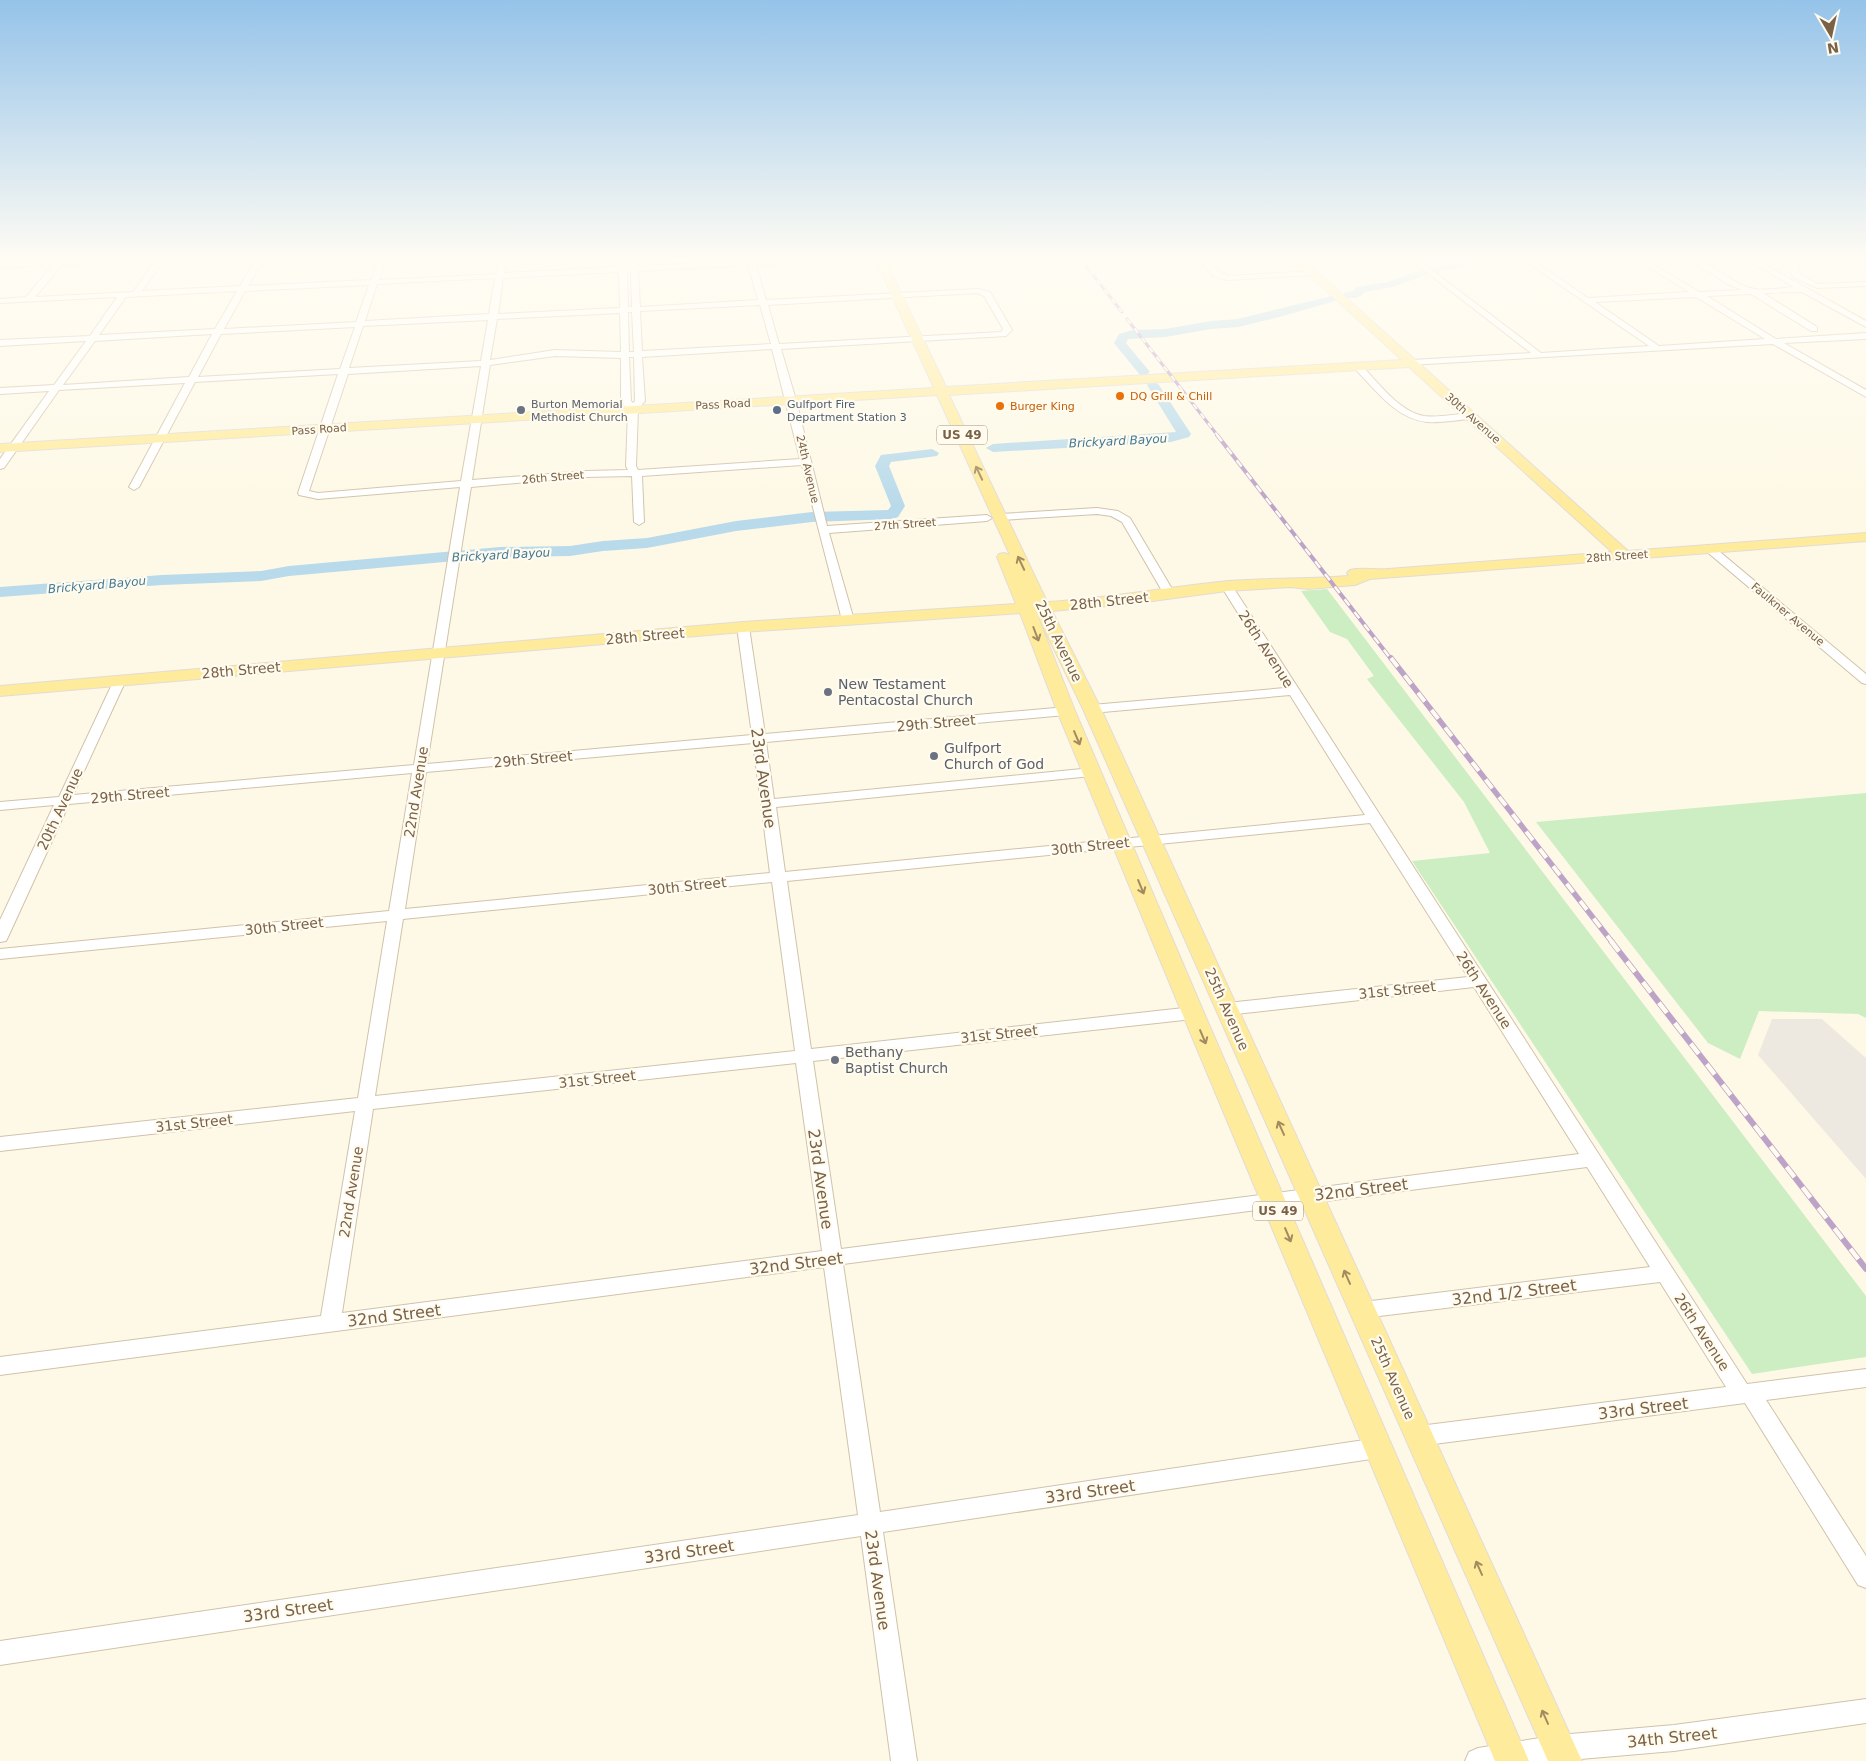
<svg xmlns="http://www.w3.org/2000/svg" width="1866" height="1761" viewBox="0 0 1866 1761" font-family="'DejaVu Sans',sans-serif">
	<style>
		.industrial { fill: #eee9e0 }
		.green { fill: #cdedc3 }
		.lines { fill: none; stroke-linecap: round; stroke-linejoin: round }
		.river { fill: #b9daea; fill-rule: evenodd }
		.minor-casing { stroke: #d1c2aa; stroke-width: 2 }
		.major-casing { stroke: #e2dcd7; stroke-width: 2 }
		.minor { fill: #fff; fill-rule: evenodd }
		.major { fill: #ffeb9c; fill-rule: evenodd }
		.rail-far3-casing { stroke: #bea3c9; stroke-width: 3 }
		.rail-far2-casing { stroke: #bea3c9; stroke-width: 4 }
		.rail-far1-casing { stroke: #bea3c9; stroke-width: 5.5 }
		.rail-casing { stroke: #bea3c9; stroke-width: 6 }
		.rail-far3 { stroke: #fffbee; stroke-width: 2; stroke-dasharray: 6; stroke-linecap: butt }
		.rail-far2 { stroke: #fffbee; stroke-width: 2.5; stroke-dasharray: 8; stroke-linecap: butt }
		.rail-far1 { stroke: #fffbee; stroke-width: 4; stroke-dasharray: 11; stroke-linecap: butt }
		.rail { stroke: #fffbee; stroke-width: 4.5; stroke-dasharray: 13; stroke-linecap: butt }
		.oneway { stroke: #a28b61 }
		.food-dot { fill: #e8710a; stroke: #fffbee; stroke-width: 2 }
		.worship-dot { fill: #6b7280; stroke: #fffbee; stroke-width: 2 }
		.service-dot { fill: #5c6f8a; stroke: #fffbee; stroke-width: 2 }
		.labels { text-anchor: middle; stroke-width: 4.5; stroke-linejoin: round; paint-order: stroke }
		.far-food-label { font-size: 11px; fill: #c56008; stroke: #fffbee; text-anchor: start }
		.far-worship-label { font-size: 11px; fill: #5b616d; stroke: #fffbee; text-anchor: start }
		.far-street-label { font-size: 11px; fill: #7a6248; stroke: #fffbee }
		.far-service-label { font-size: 11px; fill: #4e5e75; stroke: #fffbee; text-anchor: start }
		.shield { fill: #fffbee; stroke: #a2907a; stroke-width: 1 }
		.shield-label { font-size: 12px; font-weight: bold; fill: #7a6248 }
		.far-water-label { font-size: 12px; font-style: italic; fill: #427a96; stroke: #fffbee }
		.street-label { font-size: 14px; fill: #7a6248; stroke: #fffbee }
		.worship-label { font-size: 14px; fill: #5b616d; stroke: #fffbee; text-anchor: start }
		.near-street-label { font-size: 16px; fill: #7a6248; stroke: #fffbee }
	</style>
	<rect width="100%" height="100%" fill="#fef9e6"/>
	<path class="industrial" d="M 1772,1019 L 1822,1019 L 1866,1058 L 1866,1179 L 1758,1055 Z"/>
	<path class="green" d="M 1327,589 L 1866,1296 L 1866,1357 L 1752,1374 L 1412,861 L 1490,853 L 1464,802 L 1367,679 L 1374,676 L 1347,639 L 1330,632 L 1301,591 Z
		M 1866,793 L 1866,1018 L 1858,1014 L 1759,1011 L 1740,1059 L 1708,1043 L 1536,822 Z"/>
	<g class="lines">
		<path class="river" d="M 1461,261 L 1478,261 L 1477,263 L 1435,273 L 1430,270 L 1431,268 Z
			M 1424,269 L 1430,272 L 1428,274 L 1393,287 L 1365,292 C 1360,298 1349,301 1343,295 L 1345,293 L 1353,291 L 1357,287 L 1387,282 Z
			M 1331,296 L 1337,299 L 1335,301 L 1279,317 L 1238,327 L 1211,329 L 1165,337 L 1128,339 L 1126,343 L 1150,372 L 1144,376 L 1140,375 L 1114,343 L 1119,334 L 1133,330 L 1165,329 L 1211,321 L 1238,319 Z
			M 1153,381 L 1159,385 L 1191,434 L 1189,437 L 1171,442 L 993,452 L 986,448 L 993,444 L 1176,432 L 1147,385 Z
			M 932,449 L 939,453 L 937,456 L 891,462 L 889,466 L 905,506 L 898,517 L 893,519 L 812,522 L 736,531 L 647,548 L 603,551 L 570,556 L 500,557 L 289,576 L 261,581 L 162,585 L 0,597 L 0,587 L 162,575 L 261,571 L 289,566 L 500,547 L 570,546 L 603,541 L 647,538 L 736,521 L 812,512 L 888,510 L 891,506 L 875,466 L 881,455 Z"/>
		<g class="minor-casing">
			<path id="minor" d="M 49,261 L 99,261 L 95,263 L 62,265 L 35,297 L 133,292 L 155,261 L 163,261 L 142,291 L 240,286 L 255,261 L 263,261 L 248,286 L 371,280 L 377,261 L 385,261 L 379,280 L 496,274 L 498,261 L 506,261 L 504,273 L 619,267 L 619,261 L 627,261 L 627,267 L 630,267 L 630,261 L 638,261 L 638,266 L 747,261 L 796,261 L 792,263 L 756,265 L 766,300 L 978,289 L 990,292 L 1012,330 L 1006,336 L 781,349 L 796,400 L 827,526 L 987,515 L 992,518 L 987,521 L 829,533 L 854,620 L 852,623 L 848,624 L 842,620 L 802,465 L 642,476 L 644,522 L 639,525 L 634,522 L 632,476 L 586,477 L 471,487 L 427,764 L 752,735 L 737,627 L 743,623 L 749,627 L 765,734 L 1066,707 L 1072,711 L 1066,715 L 766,742 L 774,799 L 1092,768 L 1099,772 L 1092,776 L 776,807 L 785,872 L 1365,815 L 1290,695 L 1092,713 L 1086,709 L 1092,705 L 1285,688 L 1221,586 L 1223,584 L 1231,584 L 1747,1384 L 1866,1369 L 1866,1387 L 1766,1400 L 1866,1556 L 1866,1588 L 1858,1585 L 1745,1403 L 1419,1446 L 1411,1443 L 1408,1436 L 1411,1429 L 1419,1426 L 1726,1387 L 1660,1282 L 1363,1318 L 1356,1316 L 1353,1310 L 1356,1304 L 1363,1302 L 1650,1267 L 1587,1167 L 843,1264 L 880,1512 L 1378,1438 L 1386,1441 L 1389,1448 L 1386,1455 L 1378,1458 L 883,1532 L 917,1761 L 891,1761 L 861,1536 L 0,1665 L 0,1641 L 858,1515 L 824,1267 L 0,1375 L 0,1357 L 321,1316 L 355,1111 L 0,1151 L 0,1137 L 358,1098 L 387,921 L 0,959 L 0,949 L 389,911 L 412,773 L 69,804 L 8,937 L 6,941 L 0,942 L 0,920 L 54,805 L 0,810 L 0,802 L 59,797 L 114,680 L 120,676 L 126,680 L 73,795 L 414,765 L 460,487 L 318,499 L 299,495 L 298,493 L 338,374 L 195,382 L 139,487 L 134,490 L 129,487 L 185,383 L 59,390 L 4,468 L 0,469 L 0,459 L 49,391 L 0,394 L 0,388 L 54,385 L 86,341 L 0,346 L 0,340 L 90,336 L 117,297 L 0,303 L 0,299 L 26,297 L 53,265 L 0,267 L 0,263 ZM 748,265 L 758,300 L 640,307 L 638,271 ZM 631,271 L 632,307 L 628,307 L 627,272 ZM 619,272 L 620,308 L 498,314 L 503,278 ZM 495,278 L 489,314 L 365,321 L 377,284 ZM 369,285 L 356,322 L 224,329 L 245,291 ZM 237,291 L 215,329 L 99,335 L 126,297 ZM 977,293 L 984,296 L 1003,329 L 1001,332 L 779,344 L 768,305 ZM 760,305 L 771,344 L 642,351 L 640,311 ZM 628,312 L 632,312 L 634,352 L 629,352 ZM 620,313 L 621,352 L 555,350 L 490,360 L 497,319 ZM 488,320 L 481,361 L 349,368 L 363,326 ZM 355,327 L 340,369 L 198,377 L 221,334 ZM 212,334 L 189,377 L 63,385 L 95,341 ZM 772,349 L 800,459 L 638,470 L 636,466 L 638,409 L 645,401 L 642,357 ZM 555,356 L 621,358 L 621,402 L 628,410 L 626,466 L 628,470 L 586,471 L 472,480 L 490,365 ZM 629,357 L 634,357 L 635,401 L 633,403 L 631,401 ZM 481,366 L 461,481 L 318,493 L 309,491 L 348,374 ZM 753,743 L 770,873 L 405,909 L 426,772 ZM 1370,823 L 1468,977 L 1227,1003 L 1221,1005 L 1219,1009 L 1221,1013 L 1227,1015 L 1474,987 L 1579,1154 L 841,1249 L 813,1061 L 1193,1019 L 1199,1017 L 1201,1013 L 1199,1009 L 1193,1007 L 811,1049 L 787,881 ZM 772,882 L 795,1051 L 375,1096 L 403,919 ZM 796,1063 L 822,1251 L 342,1313 L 373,1109 Z
				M 1200,261 L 1208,261 L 1220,273 L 1228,276 L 1313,271 L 1317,273 L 1313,275 L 1228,280 L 1214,277 Z
				M 1412,261 L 1420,261 L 1541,353 L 1649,346 L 1525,261 L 1534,261 L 1588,298 L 1689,292 L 1639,261 L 1648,261 L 1699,292 L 1742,290 L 1728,284 L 1691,261 C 1715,261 1732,286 1755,289 C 1767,291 1782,288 1794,287 L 1749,261 L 1758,261 L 1866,321 L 1866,327 L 1802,292 L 1763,293 L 1817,327 L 1817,331 L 1811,331 L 1751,294 L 1707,296 L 1776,339 L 1866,333 L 1866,339 L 1784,343 L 1866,390 L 1866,397 L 1773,344 L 1409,365 L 1408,363 L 1412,360 L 1531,353 ZM 1696,297 L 1765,339 L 1659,346 L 1595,302 Z
				M 1788,261 L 1796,261 L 1800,274 L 1818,284 L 1866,282 L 1866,286 L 1817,288 L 1793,277 Z
				M 1358,364 L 1361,365 C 1378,382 1399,412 1424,416 C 1439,418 1455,414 1470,413 L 1475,416 L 1470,419 C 1456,420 1441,423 1427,422 C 1396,419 1375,389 1355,369 L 1354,367 Z
				M 1097,508 L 1118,511 L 1130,518 L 1175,594 L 1173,596 L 1165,596 L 1122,522 L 1111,516 L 1097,514 L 1000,520 L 995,517 L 1000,514 Z
				M 1710,546 L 1714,547 L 1866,674 L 1866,684 L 1862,683 L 1706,551 L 1704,549 Z
				M 1866,1699 L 1866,1723 L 1674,1751 L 1557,1761 L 1465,1761 L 1469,1752 L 1478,1748 L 1559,1735 L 1674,1725 Z"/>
		</g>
		<g class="major-casing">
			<path id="major" d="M 876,261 L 886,261 L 946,387 L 1402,360 L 1294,261 L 1305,261 L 1628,551 L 1866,533 L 1866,541 L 1370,579 L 1355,585 L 1308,589 L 1290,587 L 1227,591 L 1130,604 L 1052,611 L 1101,709 L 1582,1761 L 1548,1761 L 1083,709 L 1036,612 L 1075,711 L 1204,1013 L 1529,1761 L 1495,1761 L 1182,1013 L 1057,711 L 1020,613 L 743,632 L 0,696 L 0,686 L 743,622 L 1016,604 L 997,557 L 999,554 L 1004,553 L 1010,555 L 937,395 L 0,452 L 0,444 L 934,388 ZM 1409,367 L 1612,552 L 1388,569 C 1376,570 1360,567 1350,570 L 1347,573 L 1349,576 C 1309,579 1269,578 1228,581 C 1168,587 1108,598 1047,602 L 949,395 Z"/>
		</g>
		<use href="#minor" class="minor"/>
		<use href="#major" class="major"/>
		<g class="rail-far3-casing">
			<path id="rail-far3" d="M 1082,261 L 1122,312
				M 1127,319 L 1218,436"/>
		</g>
		<g class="rail-far2-casing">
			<path id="rail-far2" d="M 1217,435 L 1391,659"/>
		</g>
		<g class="rail-far1-casing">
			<path id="rail-far1" d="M 1391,658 L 1612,942"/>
		</g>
		<g class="rail-casing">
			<path id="rail" d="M 1611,941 L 1866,1269"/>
		</g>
		<use href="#rail-far3" class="rail-far3"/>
		<use href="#rail-far2" class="rail-far2"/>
		<use href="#rail-far1" class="rail-far1"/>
		<use href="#rail" class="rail"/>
	</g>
	<defs><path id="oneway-shaft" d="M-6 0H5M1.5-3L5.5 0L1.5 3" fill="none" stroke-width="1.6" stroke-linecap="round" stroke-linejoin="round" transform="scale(1.25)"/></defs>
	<g class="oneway">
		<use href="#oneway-shaft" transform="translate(979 473) rotate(-115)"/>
		<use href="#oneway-shaft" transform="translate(1021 563) rotate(-115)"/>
		<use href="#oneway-shaft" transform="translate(1036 634) rotate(69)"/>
		<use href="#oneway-shaft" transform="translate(1077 738) rotate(67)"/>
		<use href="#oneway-shaft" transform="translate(1141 887) rotate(68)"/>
		<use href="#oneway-shaft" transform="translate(1203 1037) rotate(67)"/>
		<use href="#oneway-shaft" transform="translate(1281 1128) rotate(-114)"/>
		<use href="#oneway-shaft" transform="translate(1288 1235) rotate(67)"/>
		<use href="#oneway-shaft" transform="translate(1347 1277) rotate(-114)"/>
		<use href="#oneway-shaft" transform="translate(1479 1568) rotate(-114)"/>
		<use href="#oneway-shaft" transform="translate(1545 1717) rotate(-114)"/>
	</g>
	<linearGradient id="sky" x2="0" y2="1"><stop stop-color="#95c3e9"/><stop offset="0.51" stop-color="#fffcf4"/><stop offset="1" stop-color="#fffcf4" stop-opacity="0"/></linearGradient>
	<rect width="1866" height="507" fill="url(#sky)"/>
	<g class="food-dot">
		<circle cx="1120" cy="396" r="5"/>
		<circle cx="1000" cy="406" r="5"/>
	</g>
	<g class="worship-dot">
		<circle cx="521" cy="410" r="5"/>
		<circle cx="828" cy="692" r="5"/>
		<circle cx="934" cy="756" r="5"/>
		<circle cx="835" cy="1060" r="5"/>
	</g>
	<circle class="service-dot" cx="777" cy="410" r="5"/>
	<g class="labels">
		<g class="far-food-label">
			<text x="1130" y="400">DQ Grill &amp; Chill</text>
			<text x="1010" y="410">Burger King</text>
		</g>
		<g class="far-worship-label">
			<text x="531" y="408">Burton Memorial<tspan x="531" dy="13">Methodist Church</tspan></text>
		</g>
		<g class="far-street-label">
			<text transform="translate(723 404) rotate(-3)" y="4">Pass Road</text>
			<text transform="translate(1473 418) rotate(42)" y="4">30th Avenue</text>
			<text transform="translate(319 429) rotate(-4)" y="4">Pass Road</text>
			<text transform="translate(808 469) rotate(77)" y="4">24th Avenue</text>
			<text transform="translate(553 477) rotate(-5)" y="4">26th Street</text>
			<text transform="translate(905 524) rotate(-4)" y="4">27th Street</text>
			<text transform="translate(1617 556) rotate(-4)" y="4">28th Street</text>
			<text transform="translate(1788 614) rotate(40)" y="4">Faulkner Avenue</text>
		</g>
		<g class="far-service-label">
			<text x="787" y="408">Gulfport Fire<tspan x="787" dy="13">Department Station 3</tspan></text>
		</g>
		<g class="shield">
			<rect x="937" y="425.5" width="50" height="19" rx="4"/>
			<rect x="1253" y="1201.5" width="50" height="19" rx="4"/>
		</g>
		<g class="shield-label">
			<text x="962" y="439">US 49</text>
			<text x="1278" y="1215">US 49</text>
		</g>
		<g class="far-water-label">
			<text transform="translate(1118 441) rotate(-3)" y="4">Brickyard Bayou</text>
			<text transform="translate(501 555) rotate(-3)" y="4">Brickyard Bayou</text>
			<text transform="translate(97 585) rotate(-5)" y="4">Brickyard Bayou</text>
		</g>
		<g class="street-label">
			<text transform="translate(1109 601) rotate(-6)" y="5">28th Street</text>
			<text transform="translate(645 636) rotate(-5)" y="5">28th Street</text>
			<text transform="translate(1059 641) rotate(64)" y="5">25th Avenue</text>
			<text transform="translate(1266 649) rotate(57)" y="5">26th Avenue</text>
			<text transform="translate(241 670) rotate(-5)" y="5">28th Street</text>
			<text transform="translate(936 723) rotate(-5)" y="5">29th Street</text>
			<text transform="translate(533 759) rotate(-5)" y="5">29th Street</text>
			<text transform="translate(416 792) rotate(-81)" y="5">22nd Avenue</text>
			<text transform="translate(130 795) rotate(-5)" y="5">29th Street</text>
			<text transform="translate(60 809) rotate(-65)" y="5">20th Avenue</text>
			<text transform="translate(1090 846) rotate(-6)" y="5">30th Street</text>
			<text transform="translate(687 886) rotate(-6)" y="5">30th Street</text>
			<text transform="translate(284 926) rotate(-6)" y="5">30th Street</text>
			<text transform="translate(1397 990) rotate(-6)" y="5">31st Street</text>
			<text transform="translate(1484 990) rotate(57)" y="5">26th Avenue</text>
			<text transform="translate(1227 1009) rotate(66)" y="5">25th Avenue</text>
			<text transform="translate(999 1034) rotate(-6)" y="5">31st Street</text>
			<text transform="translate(597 1079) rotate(-6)" y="5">31st Street</text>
			<text transform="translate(194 1123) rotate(-6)" y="5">31st Street</text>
			<text transform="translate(351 1192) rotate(-81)" y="5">22nd Avenue</text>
			<text transform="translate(1702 1332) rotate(57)" y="5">26th Avenue</text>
			<text transform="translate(1393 1378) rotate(66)" y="5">25th Avenue</text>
		</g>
		<g class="worship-label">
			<text x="838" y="689">New Testament<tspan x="838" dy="16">Pentacostal Church</tspan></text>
			<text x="944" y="753">Gulfport<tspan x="944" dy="16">Church of God</tspan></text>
			<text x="845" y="1057">Bethany<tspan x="845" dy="16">Baptist Church</tspan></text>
		</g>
		<g class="near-street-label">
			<text transform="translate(764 778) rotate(82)" y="6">23rd Avenue</text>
			<text transform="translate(821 1179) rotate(82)" y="6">23rd Avenue</text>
			<text transform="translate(1361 1189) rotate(-7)" y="6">32nd Street</text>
			<text transform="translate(796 1263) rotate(-7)" y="6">32nd Street</text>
			<text transform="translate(1514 1292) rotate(-7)" y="6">32nd 1/2 Street</text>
			<text transform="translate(394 1315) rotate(-7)" y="6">32nd Street</text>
			<text transform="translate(1643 1408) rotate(-7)" y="6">33rd Street</text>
			<text transform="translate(1090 1491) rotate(-8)" y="6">33rd Street</text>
			<text transform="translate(689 1551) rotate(-8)" y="6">33rd Street</text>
			<text transform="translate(878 1580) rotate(82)" y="6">23rd Avenue</text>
			<text transform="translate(288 1610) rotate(-8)" y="6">33rd Street</text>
			<text transform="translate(1672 1737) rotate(-6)" y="6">34th Street</text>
		</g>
	</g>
	<g transform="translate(1831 35) rotate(171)" stroke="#fffbee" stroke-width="4" paint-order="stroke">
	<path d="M0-4L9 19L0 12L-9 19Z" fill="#7a6248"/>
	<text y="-8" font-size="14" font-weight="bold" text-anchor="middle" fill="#7a6248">N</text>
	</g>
</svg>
